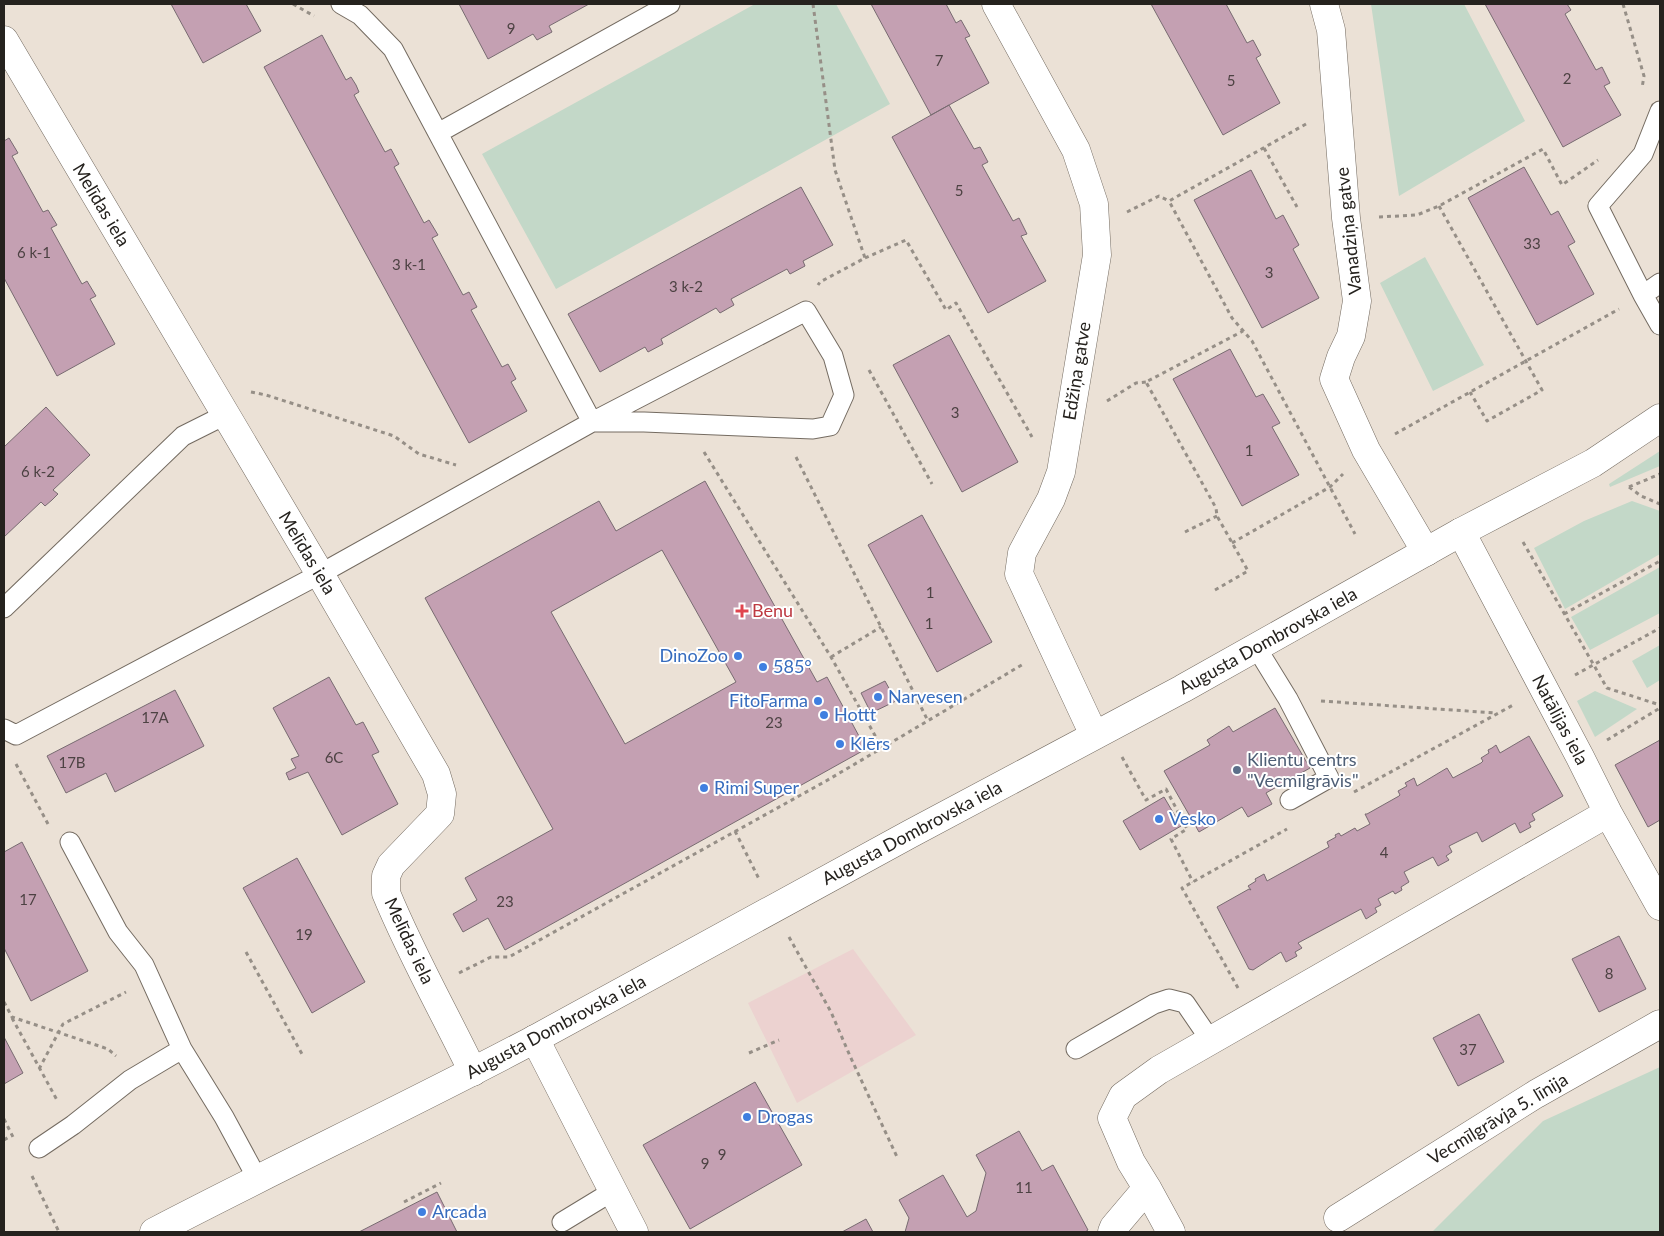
<svg xmlns="http://www.w3.org/2000/svg" width="1664" height="1236" viewBox="0 0 1664 1236" font-family="Lato,sans-serif">
	<style>
		.commercial { fill: #ecd2d0 }
		.green { fill: #c3d8c8 }
		.building { fill: #c4a0b2; stroke: #786b71; fill-rule: evenodd }
		.lines { fill: none; stroke-linecap: round; stroke-linejoin: round }
		.lane-casing { stroke: #746b61; stroke-width: 21 }
		.street-casing { stroke: #746b61; stroke-width: 29 }
		.secondary-casing { stroke: #746b61; stroke-width: 29 }
		.path { stroke: #968f87; stroke-width: 3; stroke-dasharray: 4 4; stroke-linecap: butt }
		.lane { stroke: #fff; stroke-width: 19 }
		.street { stroke: #fff; stroke-width: 28 }
		.secondary { stroke: #fff; stroke-width: 28 }
		.health-dot { fill: #e0444e; stroke: #fff; stroke-width: 2 }
		.shop-dot { fill: #3f7fe0; stroke: #fff; stroke-width: 2 }
		.service-dot { fill: #5c6f8a; stroke: #fff; stroke-width: 2 }
		.labels { text-anchor: middle; stroke-width: 4; stroke-linejoin: round; paint-order: stroke }
		.number-label { font-size: 15px; fill: #4d4243 }
		.street-label { font-size: 18px; fill: #25221e; stroke: #fff }
		.health-label { font-size: 18px; fill: #be3a42; stroke: #fff; text-anchor: start }
		.shop-label { font-size: 18px; fill: #366cbe; stroke: #fff; text-anchor: start }
		.service-label { font-size: 18px; fill: #4e5e75; stroke: #fff; text-anchor: start }
	</style>
	<rect width="100%" height="100%" fill="#ebe1d6"/>
	<path class="commercial" d="M 853,949 L 916,1035 L 797,1103 L 748,1003 Z"/>
	<path class="green" d="M 755,4 L 836,4 L 890,104 L 556,289 L 482,154 Z
		M 1371,4 L 1464,4 L 1525,121 L 1399,196 Z
		M 1425,257 L 1484,365 L 1433,391 L 1380,283 Z
		M 1660,451 L 1660,466 L 1610,487 L 1609,484 Z
		M 1632,501 L 1660,511 L 1660,554 L 1565,609 L 1534,548 L 1584,521 Z
		M 1660,567 L 1660,613 L 1590,650 L 1571,617 Z
		M 1660,645 L 1660,680 L 1647,688 L 1632,661 Z
		M 1595,691 L 1637,709 L 1595,737 L 1577,701 Z
		M 1660,1067 L 1660,1232 L 1432,1232 L 1543,1121 Z"/>
	<path class="building" d="M 171,4 L 246,4 L 261,31 L 203,63 Z
		M 459,4 L 589,4 L 549,26 L 552,32 L 537,40 L 533,34 L 488,59 Z
		M 871,4 L 946,4 L 956,23 L 961,20 L 970,36 L 965,38 L 989,83 L 931,115 Z
		M 1151,4 L 1226,4 L 1247,43 L 1253,40 L 1261,55 L 1256,58 L 1280,103 L 1223,135 Z
		M 1485,4 L 1567,4 L 1571,10 L 1565,14 L 1596,70 L 1602,67 L 1610,83 L 1604,86 L 1621,115 L 1563,147 Z
		M 322,35 L 346,80 L 351,77 L 356,85 L 359,92 L 354,95 L 385,152 L 391,149 L 399,164 L 394,167 L 424,223 L 429,220 L 438,235 L 432,238 L 463,295 L 469,292 L 477,307 L 471,310 L 502,367 L 508,364 L 516,379 L 511,382 L 527,411 L 469,443 L 264,67 Z
		M 949,105 L 974,149 L 980,147 L 988,162 L 982,165 L 1013,221 L 1019,218 L 1027,234 L 1021,236 L 1046,281 L 988,313 L 892,137 Z
		M 9,138 L 18,153 L 12,156 L 43,212 L 48,210 L 57,225 L 51,228 L 82,284 L 87,281 L 96,296 L 90,299 L 115,344 L 57,376 L 4,278 L 4,141 Z
		M 1524,167 L 1551,215 L 1558,211 L 1575,242 L 1568,246 L 1594,294 L 1537,325 L 1468,198 Z
		M 1251,170 L 1276,219 L 1283,215 L 1299,245 L 1293,249 L 1319,298 L 1262,328 L 1194,200 Z
		M 801,187 L 833,245 L 803,261 L 805,266 L 790,274 L 787,269 L 731,299 L 734,305 L 720,313 L 716,308 L 661,339 L 663,344 L 648,352 L 645,347 L 600,372 L 568,314 Z
		M 949,335 L 1018,462 L 962,492 L 893,365 Z
		M 1230,349 L 1256,397 L 1263,394 L 1280,423 L 1272,427 L 1299,475 L 1242,506 L 1173,379 Z
		M 46,407 L 90,455 L 53,490 L 58,494 L 52,500 L 45,506 L 41,502 L 4,537 L 4,447 Z
		M 705,481 L 817,682 L 827,677 L 866,749 L 505,950 L 488,918 L 463,932 L 453,914 L 477,900 L 465,878 L 553,829 L 425,598 L 599,501 L 616,531 ZM 662,550 L 736,682 L 625,744 L 551,612 Z
		M 922,515 L 992,642 L 937,672 L 868,545 Z
		M 329,677 L 356,725 L 363,722 L 379,752 L 372,755 L 398,804 L 342,835 L 308,772 L 289,780 L 286,773 L 296,768 L 291,759 L 299,756 L 273,708 Z
		M 885,681 L 896,701 L 871,713 L 861,693 Z
		M 175,690 L 204,746 L 115,792 L 106,773 L 66,793 L 47,756 Z
		M 1275,708 L 1310,768 L 1266,793 L 1272,804 L 1248,817 L 1242,807 L 1199,832 L 1164,771 L 1210,745 L 1207,740 L 1229,726 L 1233,732 Z
		M 1529,736 L 1563,796 L 1532,814 L 1535,820 L 1529,823 L 1531,827 L 1520,833 L 1515,823 L 1482,842 L 1477,832 L 1449,846 L 1452,852 L 1446,856 L 1449,860 L 1438,866 L 1433,857 L 1404,872 L 1409,882 L 1401,887 L 1402,890 L 1395,894 L 1393,891 L 1378,899 L 1381,905 L 1375,908 L 1377,912 L 1366,919 L 1361,909 L 1298,943 L 1302,948 L 1295,952 L 1297,956 L 1286,962 L 1281,952 L 1253,970 L 1249,969 L 1217,907 L 1249,889 L 1251,890 L 1248,886 L 1256,881 L 1255,879 L 1264,874 L 1267,881 L 1329,847 L 1327,842 L 1336,837 L 1335,835 L 1339,833 L 1341,836 L 1355,828 L 1357,831 L 1370,824 L 1365,814 L 1367,814 L 1399,796 L 1400,795 L 1398,791 L 1407,786 L 1405,783 L 1414,778 L 1417,786 L 1447,768 L 1453,778 L 1481,763 L 1483,761 L 1481,758 L 1489,753 L 1488,750 L 1492,748 L 1496,745 L 1500,753 Z
		M 1660,740 L 1660,820 L 1648,827 L 1615,765 Z
		M 1164,797 L 1181,826 L 1140,850 L 1123,821 Z
		M 22,842 L 88,971 L 31,1001 L 4,948 L 4,852 Z
		M 297,858 L 365,982 L 312,1013 L 243,888 Z
		M 1619,936 L 1646,989 L 1599,1012 L 1572,959 Z
		M 1479,1014 L 1504,1062 L 1458,1086 L 1433,1038 Z
		M 4,1037 L 23,1073 L 4,1084 Z
		M 755,1082 L 802,1165 L 690,1229 L 643,1145 Z
		M 1019,1131 L 1042,1171 L 1053,1165 L 1088,1230 L 1085,1232 L 905,1232 L 909,1218 L 899,1200 L 943,1175 L 967,1217 L 976,1211 L 986,1173 L 976,1155 Z
		M 437,1192 L 457,1232 L 359,1232 Z
		M 866,1219 L 873,1232 L 842,1232 Z"/>
	<g class="lines">
		<g class="lane-casing">
			<path id="lane" d="M 341,4 L 360,15 L 393,49 L 592,422
				M 1660,111 L 1643,154 L 1598,206 L 1643,295 L 1660,325
				M 438,133 L 670,4
				M 1643,295 L 1660,283
				M 4,608 L 183,436 L 225,415
				M 1256,647 L 1288,699 L 1329,778 L 1290,800
				M 4,729 L 16,735 L 320,574 L 592,422 L 806,311 L 833,356 L 844,395 L 830,426 L 813,429 L 644,422 L 592,422
				M 70,842 L 118,932 L 144,965 L 182,1049 L 224,1117 L 257,1178
				M 1076,1049 L 1154,1004 L 1169,999 L 1185,1003 L 1211,1041
				M 39,1148 L 73,1125 L 130,1080 L 182,1049
				M 562,1222 L 613,1191"/>
		</g>
		<g class="street-casing">
			<path id="street" d="M 996,4 L 1076,150 L 1094,204 L 1097,255 L 1061,472 L 1051,499 L 1022,553 L 1019,574 L 1094,735
				M 1324,4 L 1331,30 L 1346,218 L 1357,301 L 1351,336 L 1341,357 L 1334,379 L 1366,450 L 1426,552
				M 4,40 L 320,574 L 436,774 L 442,794 L 440,814 L 391,865 L 386,876 L 386,893 C 411,954 444,1012 473,1072
				M 1461,532 L 1580,757 L 1608,813 L 1660,906
				M 535,1039 L 634,1232
				M 1338,1218 L 1536,1094 L 1660,1024
				M 1112,1232 L 1114,1227 L 1147,1188
				M 1171,1232 L 1147,1188 L 1131,1162 L 1112,1118 L 1123,1096 L 1159,1070 L 1608,813"/>
		</g>
		<g class="secondary-casing">
			<path id="secondary" d="M 154,1232 C 280,1166 409,1106 535,1039 L 910,834 L 1182,689 L 1461,532 L 1593,463 L 1660,418"/>
		</g>
		<path class="path" d="M 293,4 L 314,16
			M 813,4 L 835,170 L 865,258 L 820,282 L 818,285
			M 1623,4 L 1644,76 L 1642,88
			M 1306,124 L 1169,201 L 1232,318 L 1252,341 L 1355,534
			M 1264,148 L 1297,207
			M 1439,206 L 1542,390 L 1487,421 L 1470,392
			M 1127,212 L 1159,196 L 1169,201
			M 1379,217 L 1417,215 L 1439,206 L 1543,149 L 1562,185 L 1598,160
			M 865,258 L 906,240 L 946,310 L 956,303 L 1032,437
			M 869,370 L 932,484
			M 251,392 L 266,395 L 394,436 L 419,454 L 456,465
			M 1107,401 L 1136,383 L 1146,382
			M 1395,434 L 1619,309
			M 704,452 L 831,657 L 882,748 L 1025,663
			M 796,457 L 928,721
			M 1629,487 L 1641,496 L 1660,504
			M 1629,487 L 1660,474
			M 1185,532 L 1217,516
			M 1523,542 L 1607,688 L 1660,705
			M 1232,543 L 1330,487 L 1343,474
			M 1215,590 L 1248,571 L 1217,516 L 1216,508 L 1146,382 L 1243,331
			M 1564,614 L 1660,561
			M 831,657 L 881,627
			M 1575,675 L 1660,628
			M 1321,701 L 1496,713
			M 1607,740 L 1660,708
			M 1122,757 L 1146,800 L 1166,789 L 1187,829 L 1171,839 L 1193,882
			M 16,764 L 48,824
			M 1354,792 L 1515,704
			M 735,831 L 759,879
			M 789,937 L 831,1012 L 850,1056 L 898,1159
			M 246,952 L 302,1054
			M 459,973 L 491,957 L 509,957 L 826,781 L 882,748
			M 1238,988 L 1182,888 L 1287,829
			M 4,1002 L 12,1017 L 108,1049 L 116,1056
			M 12,1018 L 57,1100
			M 749,1053 L 779,1040
			M 39,1069 L 63,1024 L 126,992
			M 4,1119 L 13,1137
			M 4,1140 L 12,1135
			M 32,1176 L 59,1232
			M 404,1202 L 441,1183"/>
		<use href="#lane" class="lane"/>
		<use href="#street" class="street"/>
		<use href="#secondary" class="secondary"/>
	</g>
	<path class="health-dot" d="M739.5 603.5h5v5h5v5h-5v5h-5v-5h-5v-5h5z"/>
	<g class="shop-dot">
		<circle cx="738" cy="656" r="5"/>
		<circle cx="763" cy="667" r="5"/>
		<circle cx="878" cy="697" r="5"/>
		<circle cx="818" cy="701" r="5"/>
		<circle cx="824" cy="715" r="5"/>
		<circle cx="840" cy="744" r="5"/>
		<circle cx="704" cy="788" r="5"/>
		<circle cx="1159" cy="819" r="5"/>
		<circle cx="747" cy="1117" r="5"/>
		<circle cx="422" cy="1212" r="5"/>
	</g>
	<circle class="service-dot" cx="1237" cy="770" r="5"/>
	<g class="labels">
		<g class="number-label">
			<text x="511" y="34">9</text>
			<text x="939" y="66">7</text>
			<text x="1567" y="84">2</text>
			<text x="1231" y="86">5</text>
			<text x="959" y="196">5</text>
			<text x="1532" y="249">33</text>
			<text x="34" y="258">6 k-1</text>
			<text x="409" y="270">3 k-1</text>
			<text x="1269" y="278">3</text>
			<text x="686" y="292">3 k-2</text>
			<text x="955" y="418">3</text>
			<text x="1249" y="456">1</text>
			<text x="38" y="477">6 k-2</text>
			<text x="930" y="598">1</text>
			<text x="929" y="629">1</text>
			<text x="155" y="723">17A</text>
			<text x="774" y="728">23</text>
			<text x="334" y="763">6C</text>
			<text x="72" y="768">17B</text>
			<text x="1384" y="858">4</text>
			<text x="28" y="905">17</text>
			<text x="505" y="907">23</text>
			<text x="304" y="940">19</text>
			<text x="1609" y="979">8</text>
			<text x="1468" y="1055">37</text>
			<text x="722" y="1160">9</text>
			<text x="705" y="1169">9</text>
			<text x="1024" y="1193">11</text>
		</g>
		<g class="street-label">
			<text transform="translate(101 205) rotate(59)" y="6">Melīdas iela</text>
			<text transform="translate(1349 231) rotate(-96)" y="6">Vanadziņa gatve</text>
			<text transform="translate(1077 371) rotate(-81)" y="6">Edžiņa gatve</text>
			<text transform="translate(307 553) rotate(59)" y="6">Melīdas iela</text>
			<text transform="translate(1268 641) rotate(-29)" y="6">Augusta Dombrovska iela</text>
			<text transform="translate(1560 720) rotate(62)" y="6">Natālijas iela</text>
			<text transform="translate(912 833) rotate(-28)" y="6">Augusta Dombrovska iela</text>
			<text transform="translate(409 941) rotate(65)" y="6">Melīdas iela</text>
			<text transform="translate(556 1027) rotate(-28)" y="6">Augusta Dombrovska iela</text>
			<text transform="translate(1498 1119) rotate(-31)" y="6">Vecmīlgrāvja 5. līnija</text>
		</g>
		<g class="health-label">
			<text x="752" y="617">Benu</text>
		</g>
		<g class="shop-label">
			<text x="728" y="662" text-anchor="end">DinoZoo</text>
			<text x="773" y="673">585°</text>
			<text x="888" y="703">Narvesen</text>
			<text x="808" y="707" text-anchor="end">FitoFarma</text>
			<text x="834" y="721">Hottt</text>
			<text x="850" y="750">Klērs</text>
			<text x="714" y="794">Rimi Super</text>
			<text x="1169" y="825">Vesko</text>
			<text x="757" y="1123">Drogas</text>
			<text x="432" y="1218">Arcada</text>
		</g>
		<g class="service-label">
			<text x="1247" y="766">Klientu centrs<tspan x="1247" dy="21">"Vecmīlgrāvis"</tspan></text>
		</g>
	</g>
	<rect width="1664" height="1236" fill="none" stroke="#25221e" stroke-width="10"/>
</svg>
